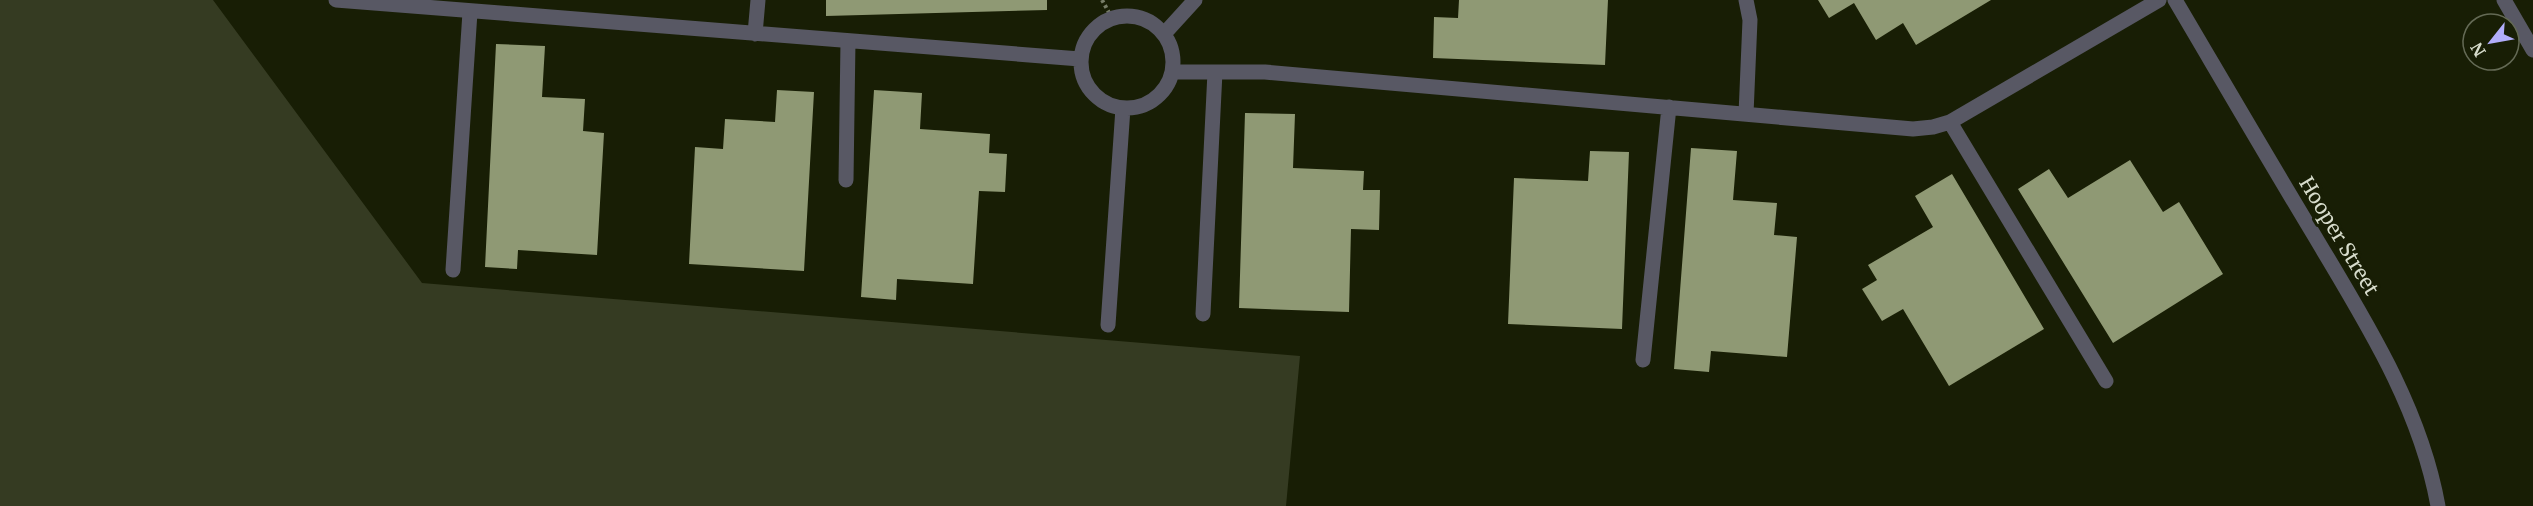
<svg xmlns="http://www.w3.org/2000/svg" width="2533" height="506" viewBox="0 0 2533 506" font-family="Merriweather,serif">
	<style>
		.green { fill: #353b22 }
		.building { fill: #8f9974 }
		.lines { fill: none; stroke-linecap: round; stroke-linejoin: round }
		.path { stroke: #777d68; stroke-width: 4; stroke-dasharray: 3 3; stroke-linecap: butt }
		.service { stroke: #585864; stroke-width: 15 }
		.minor { stroke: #585864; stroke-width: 15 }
		.tertiary { stroke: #585864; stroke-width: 15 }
		.labels { text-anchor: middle; stroke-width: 6; stroke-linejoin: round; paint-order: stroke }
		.street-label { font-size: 20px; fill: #d7dccc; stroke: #181e05 }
	</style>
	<rect width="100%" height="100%" fill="#181e05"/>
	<path class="green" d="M 0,0 L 213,0 L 422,283 L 1300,356 L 1286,506 L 0,506 Z"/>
	<path class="building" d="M 826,0 L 1047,0 L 1047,10 L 826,16 Z
		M 1459,0 L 1608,0 L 1605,65 L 1433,58 L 1434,17 L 1458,18 Z
		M 1818,0 L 1991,0 L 1916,45 L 1903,23 L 1876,40 L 1854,3 L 1829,18 Z
		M 496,44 L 545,46 L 542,97 L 585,99 L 583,131 L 604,133 L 597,255 L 518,250 L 517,269 L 485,267 Z
		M 777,90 L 814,92 L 804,271 L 689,264 L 695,147 L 723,149 L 725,119 L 775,122 Z
		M 874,90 L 922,93 L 920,129 L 990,134 L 989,153 L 1007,154 L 1005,192 L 979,191 L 973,284 L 897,279 L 896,300 L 861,297 Z
		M 1245,113 L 1295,114 L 1293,168 L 1364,171 L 1363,190 L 1380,190 L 1379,230 L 1351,229 L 1349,312 L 1239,308 Z
		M 1691,148 L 1737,151 L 1733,200 L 1777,203 L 1774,235 L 1797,237 L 1787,357 L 1711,351 L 1709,372 L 1674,369 Z
		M 1590,151 L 1629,152 L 1622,329 L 1508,324 L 1514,178 L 1588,181 Z
		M 2130,160 L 2163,212 L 2179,202 L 2223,274 L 2113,343 L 2018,189 L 2049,169 L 2068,198 Z
		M 1952,174 L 2044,329 L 1949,386 L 1903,309 L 1882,321 L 1862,289 L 1877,280 L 1868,265 L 1933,227 L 1915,196 Z"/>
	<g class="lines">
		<path class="path" d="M 1102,0 L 1112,18"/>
		<path class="service" d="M 336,0 L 1080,59
			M1081 62a46 46 0 1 1 92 0a46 46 0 1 1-92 0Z
			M 755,34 L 758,0
			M 1164,34 L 1195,0
			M 1172,72 L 1265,72 L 1913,129 L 1933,127 L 1950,122 L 2159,0
			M 1746,114 L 1750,20 L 1746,0
			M 1950,122 L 2106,381
			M 846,180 L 848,41
			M 453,270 L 470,12
			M 1203,314 L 1215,72
			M 1108,325 L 1123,108
			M 1643,360 L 1669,107"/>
		<path class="minor" d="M 2504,0 L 2533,50"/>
		<path class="tertiary" d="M 2175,0 C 2221,78 2267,157 2314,235 C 2365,321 2420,406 2438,506"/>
	</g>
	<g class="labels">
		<g class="street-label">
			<text transform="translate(2339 236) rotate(59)" y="7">Hooper Street</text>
		</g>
	</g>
	<g transform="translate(2491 42) rotate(239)"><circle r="28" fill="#181e05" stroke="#646a55" stroke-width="1.5"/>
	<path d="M0-4.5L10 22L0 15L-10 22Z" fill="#b1adfa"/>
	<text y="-9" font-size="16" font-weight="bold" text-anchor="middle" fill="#d7dccc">N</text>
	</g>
</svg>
